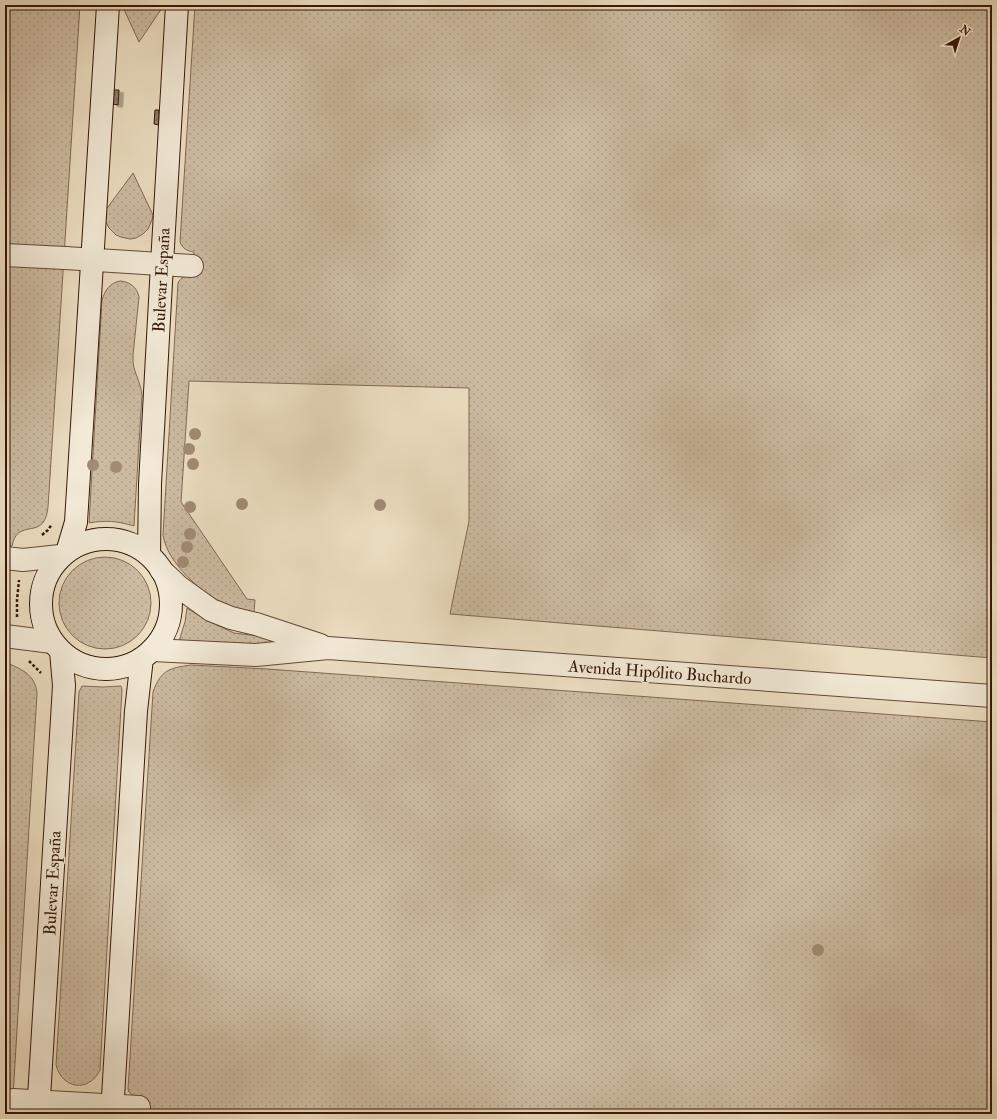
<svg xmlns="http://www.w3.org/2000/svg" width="997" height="1119" viewBox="0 0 997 1119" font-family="'IM FELL Double Pica',serif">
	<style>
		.grass { fill: url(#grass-dots); stroke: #826954 }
		.building { fill: url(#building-hatch); stroke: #371708; filter: url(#shadow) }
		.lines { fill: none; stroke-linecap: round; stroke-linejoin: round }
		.minor-casing { stroke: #644836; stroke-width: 24 }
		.tertiary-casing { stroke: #644836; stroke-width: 24 }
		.secondary-casing { stroke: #371708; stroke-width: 24 }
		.path { stroke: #371708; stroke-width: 2.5; stroke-dasharray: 3 2; stroke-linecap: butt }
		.minor { stroke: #f2e9d6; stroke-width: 22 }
		.tertiary { stroke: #f2e9d6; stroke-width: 22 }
		.secondary { stroke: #f2e9d6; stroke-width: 22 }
		.tree { fill: #a18b74 }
		.labels { text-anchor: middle; stroke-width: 3; stroke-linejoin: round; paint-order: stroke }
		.street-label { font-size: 17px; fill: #371708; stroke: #f2e9d6 }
	</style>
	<defs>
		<pattern id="grass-dots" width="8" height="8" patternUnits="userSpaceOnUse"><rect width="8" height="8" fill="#ccbba1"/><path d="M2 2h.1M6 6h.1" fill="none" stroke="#b0a089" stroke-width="1.8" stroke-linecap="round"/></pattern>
		<pattern id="building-hatch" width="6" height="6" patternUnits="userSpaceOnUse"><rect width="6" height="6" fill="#957e68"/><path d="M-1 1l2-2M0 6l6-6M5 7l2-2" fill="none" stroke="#7a6654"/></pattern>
		<filter id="shadow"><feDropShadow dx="4.5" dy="2.5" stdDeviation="0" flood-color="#0004"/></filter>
	</defs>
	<rect width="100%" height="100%" fill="#ebddc0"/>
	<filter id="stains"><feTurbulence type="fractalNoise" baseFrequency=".005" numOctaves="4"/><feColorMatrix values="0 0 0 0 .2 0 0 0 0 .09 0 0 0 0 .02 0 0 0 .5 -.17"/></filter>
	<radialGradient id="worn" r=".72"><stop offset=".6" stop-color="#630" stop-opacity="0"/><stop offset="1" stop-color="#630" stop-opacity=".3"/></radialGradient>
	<path class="grass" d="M 5,5 L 80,5 L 49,492 C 48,501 49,513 44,521 C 36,535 17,521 12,546 L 5,545 Z
		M 122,5 L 164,5 L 139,42 Z
		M 195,5 L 992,5 L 992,658 L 450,614 L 469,521 L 469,388 L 189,381 L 181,502 L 247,599 L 255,600 L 254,612 C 245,610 236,609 227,605 C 202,594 167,563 163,535 L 178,283 C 181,277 185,276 192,276 L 194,252 C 187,251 183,249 180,242 Z
		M 133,173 L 153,215 L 152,220 L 148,229 L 143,234 L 136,238 L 130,239 L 121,237 L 116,235 L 109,228 L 105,220 L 105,211 Z
		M 120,281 C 130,282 137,287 139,297 L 133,355 C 133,359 133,364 134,368 C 137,378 141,385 142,395 L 134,526 C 117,521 106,520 89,523 L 102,300 C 105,290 110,283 120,281 Z
		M59 603a46 46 0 1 1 92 0a46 46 0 1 1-92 0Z
		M 187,608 L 206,620 L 234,633 L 266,637 L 269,639 L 271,642 L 269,646 L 179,641 L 185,622 Z
		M 5,662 C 21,669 35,674 37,693 L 12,1114 L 5,1114 Z
		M 191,665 L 267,669 L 992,722 L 992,1114 L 139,1114 L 134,1096 L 129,1092 L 128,1089 L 153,692 C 161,670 169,668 191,665 Z
		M 82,686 L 103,687 L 121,686 L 122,690 L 100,1070 C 89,1093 62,1089 56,1065 L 79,692 Z"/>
	<path class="building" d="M 114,90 L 119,90 L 118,105 L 113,104 Z
		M 155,110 L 159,110 L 159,125 L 154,124 Z"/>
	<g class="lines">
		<g class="minor-casing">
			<path id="minor" d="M 5,255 L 65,258
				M 5,558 L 23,560 L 60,556
				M 161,570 L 179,587 L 211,610 L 231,618 L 256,624 L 320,645
				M 5,636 L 52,642
				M 152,650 L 256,655 L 328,648 L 992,696"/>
		</g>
		<g class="tertiary-casing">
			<path id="tertiary" d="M 65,258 L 192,266
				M 13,1100 L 139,1107"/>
		</g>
		<g class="secondary-casing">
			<path id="secondary" d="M41 604a65 65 0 1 1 130 0a65 65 0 1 1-130 0Z
				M 68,549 L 76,522 L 108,5
				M 149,555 L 150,484 L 162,264 L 177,5
				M 38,1114 L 64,686 L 61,651
				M 112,1114 L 136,711 L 142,658"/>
		</g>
		<path class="path" d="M 42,535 L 48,530 L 52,524
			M 17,617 L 17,600 L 19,580
			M 29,661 L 41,673"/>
		<use href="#minor" class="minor"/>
		<use href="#tertiary" class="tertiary"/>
		<use href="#secondary" class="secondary"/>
	</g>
	<g class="tree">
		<circle cx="195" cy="434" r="6"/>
		<circle cx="189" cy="449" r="6"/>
		<circle cx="193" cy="464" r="6"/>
		<circle cx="93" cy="465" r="6"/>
		<circle cx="116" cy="467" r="6"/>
		<circle cx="242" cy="504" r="6"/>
		<circle cx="380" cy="505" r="6"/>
		<circle cx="190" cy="507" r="6"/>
		<circle cx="190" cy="534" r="6"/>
		<circle cx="187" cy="547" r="6"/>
		<circle cx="183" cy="562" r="6"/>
		<circle cx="818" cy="950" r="6"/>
	</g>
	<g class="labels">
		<g class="street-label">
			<text transform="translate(161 280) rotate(-87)" y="6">Bulevar España</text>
			<text transform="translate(660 672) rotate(4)" y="6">Avenida Hipólito Buchardo</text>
			<text transform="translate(52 883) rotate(-87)" y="6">Bulevar España</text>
		</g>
	</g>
	<rect width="997" height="1119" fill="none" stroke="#ebddc0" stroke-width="20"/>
	<rect x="6" y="6" width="985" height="1107" fill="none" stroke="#371708" stroke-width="2"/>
	<rect x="10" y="10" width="977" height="1099" fill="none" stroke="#371708"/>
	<g transform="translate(959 38) rotate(39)" stroke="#f2e9d6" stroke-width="3" paint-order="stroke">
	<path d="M0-3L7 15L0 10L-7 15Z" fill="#371708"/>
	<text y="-6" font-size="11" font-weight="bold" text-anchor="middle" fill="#371708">N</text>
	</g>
	<rect width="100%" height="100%" filter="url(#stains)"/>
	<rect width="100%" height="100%" fill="url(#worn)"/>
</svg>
